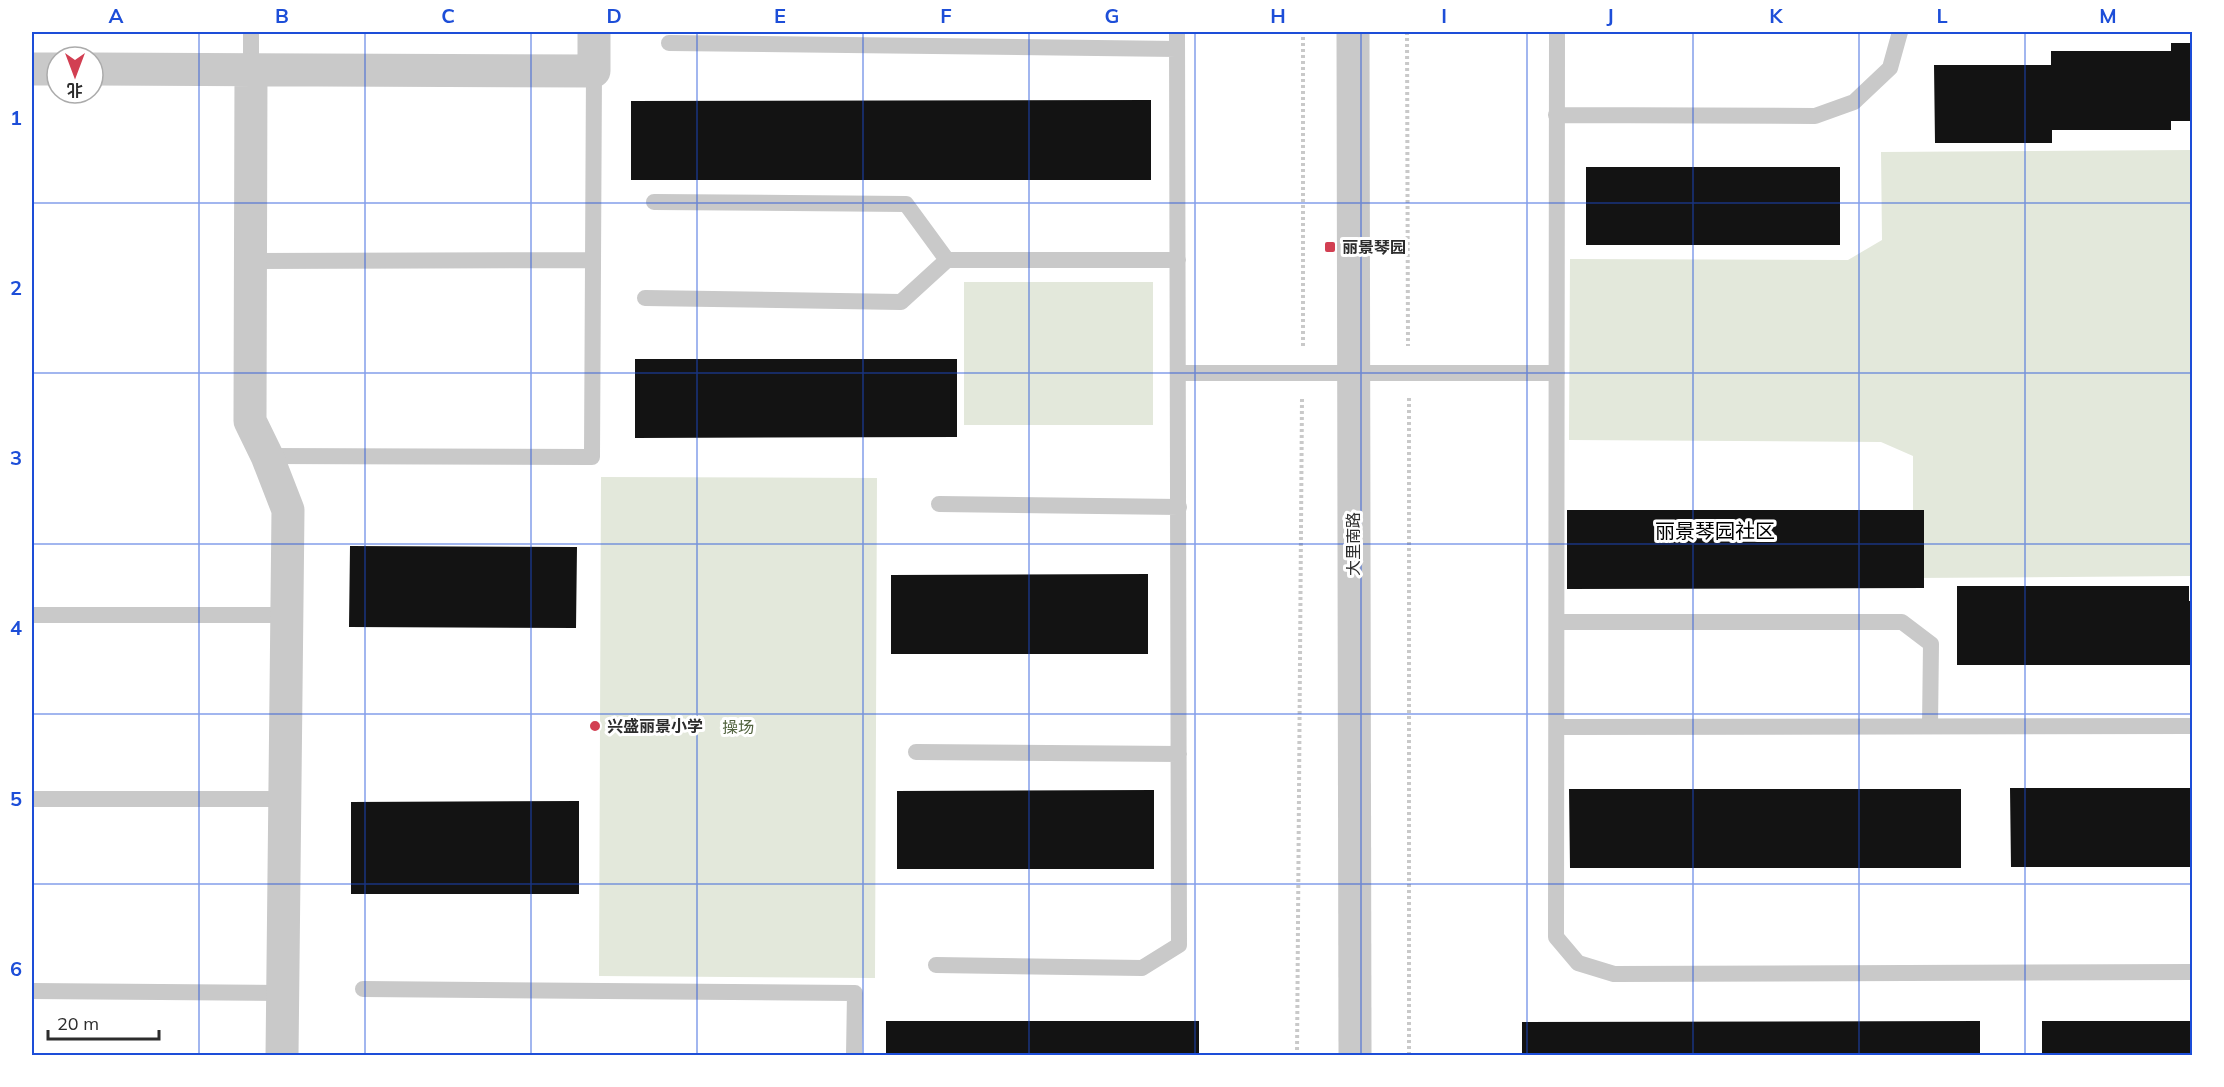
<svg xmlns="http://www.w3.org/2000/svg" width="2224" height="1087" viewBox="0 0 2224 1087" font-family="Mulish,'Noto Sans SC',sans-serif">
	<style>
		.green { fill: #e3e8db }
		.building { fill: #131313 }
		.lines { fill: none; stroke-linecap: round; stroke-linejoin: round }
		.path { stroke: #c9c9c9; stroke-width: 4; stroke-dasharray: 3 3; stroke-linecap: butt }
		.service { stroke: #c9c9c9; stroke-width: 16 }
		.minor { stroke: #c9c9c9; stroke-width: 33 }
		.tertiary { stroke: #c9c9c9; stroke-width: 33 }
		.grid { fill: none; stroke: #1d4ed8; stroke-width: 1.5; stroke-opacity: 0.55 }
		.poi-dot { fill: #d23f52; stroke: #fff; stroke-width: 2 }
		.labels { text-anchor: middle; stroke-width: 6; stroke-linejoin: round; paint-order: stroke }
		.poi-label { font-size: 16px; font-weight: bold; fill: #2c2c2c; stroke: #fff; text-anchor: start }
		.street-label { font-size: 16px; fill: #2c2c2c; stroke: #fff }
		.park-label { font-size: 16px; fill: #52633f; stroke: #fff }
		.quarter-label { font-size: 20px; fill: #000; stroke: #fff }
		.neatline { fill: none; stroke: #1d4ed8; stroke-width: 2 }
		.grid-label { font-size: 20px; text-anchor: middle; font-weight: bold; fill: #1d4ed8 }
	</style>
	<rect width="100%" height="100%" fill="#fff"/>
	<path class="green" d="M 2192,150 L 2192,576 L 1913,578 L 1913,456 L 1881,442 L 1569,440 L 1570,259 L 1848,260 L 1882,240 L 1881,152 Z
		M 964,282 L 1153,282 L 1153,425 L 964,425 Z
		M 601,477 L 877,478 L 875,978 L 599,976 Z"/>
	<path class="building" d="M 2171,43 L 2192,43 L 2192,121 L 2171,121 L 2171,130 L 2052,130 L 2052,143 L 1935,143 L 1934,65 L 2051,65 L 2051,51 L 2171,51 Z
		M 1151,100 L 1151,180 L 631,180 L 631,101 Z
		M 1586,167 L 1840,167 L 1840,245 L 1586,245 Z
		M 635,359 L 957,359 L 957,437 L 635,438 Z
		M 1567,510 L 1924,510 L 1924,588 L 1567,589 Z
		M 350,546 L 577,547 L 576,628 L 349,627 Z
		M 1148,574 L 1148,654 L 891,654 L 891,575 Z
		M 1957,586 L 2189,586 L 2189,601 L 2192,601 L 2192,680 L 2190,680 L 2190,665 L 1957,665 Z
		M 2010,788 L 2192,788 L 2192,867 L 2011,867 Z
		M 1569,789 L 1961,789 L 1961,868 L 1570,868 Z
		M 1154,790 L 1154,869 L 897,869 L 897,791 Z
		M 579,801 L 579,894 L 351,894 L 351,802 Z
		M 886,1021 L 1199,1021 L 1199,1056 L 886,1056 Z
		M 1980,1021 L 1980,1056 L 1522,1056 L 1522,1022 Z
		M 2042,1021 L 2192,1021 L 2192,1056 L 2042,1056 Z"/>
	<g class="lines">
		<path class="path" d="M 1407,32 L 1408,346
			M 1303,346 L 1303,32
			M 1409,398 L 1409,1056
			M 1297,1056 L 1302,398"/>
		<path class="service" d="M 1557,32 L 1556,937 L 1578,963 L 1614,974 L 2192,972
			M 669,43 L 1177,49
			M 251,70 L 251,32
			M 1556,115 L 1815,116 L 1854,102 L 1890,68 L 1900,32
			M 947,260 L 1178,260
			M 251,261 L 593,260
			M 645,298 L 901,302 L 947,260 L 906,204 L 654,202
			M 1179,373 L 1557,373
			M 267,456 L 592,457 L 594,71
			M 939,504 L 1179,507
			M 32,615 L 287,615
			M 1558,622 L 1902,622 L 1931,644 L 1930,726
			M 1558,727 L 2192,726
			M 916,752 L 1179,754
			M 32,799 L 284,799
			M 936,965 L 1142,968 L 1179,945 L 1177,32
			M 363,989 L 855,993 L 854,1056
			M 32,991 L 283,993"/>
		<path class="minor" d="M 32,69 L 57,69
			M 93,69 L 594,71 L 594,32
			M 251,70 L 250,421 L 267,456 L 288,510 L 282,1056"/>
		<path class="tertiary" d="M 1353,32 L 1355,1056"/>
	</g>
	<path class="grid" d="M 199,32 L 199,1056M 365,32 L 365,1056M 531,32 L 531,1056M 697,32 L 697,1056M 863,32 L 863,1056M 1029,32 L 1029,1056M 1195,32 L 1195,1056M 1361,32 L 1361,1056M 1527,32 L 1527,1056M 1693,32 L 1693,1056M 1859,32 L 1859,1056M 2025,32 L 2025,1056M 32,203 L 2192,203M 32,373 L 2192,373M 32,544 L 2192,544M 32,714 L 2192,714M 32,884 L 2192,884"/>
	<g class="poi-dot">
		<rect x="1324" y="241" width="12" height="12" rx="3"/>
		<circle cx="595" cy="726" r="6"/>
	</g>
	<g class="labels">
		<g class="poi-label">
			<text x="1342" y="253">丽景琴园</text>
			<text x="607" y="732">兴盛丽景小学</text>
		</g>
		<g class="street-label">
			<text transform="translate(1353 544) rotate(-90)" y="6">大里南路</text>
		</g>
		<g class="park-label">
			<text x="738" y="733">操场</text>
		</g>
		<g class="quarter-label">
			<text x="1715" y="538">丽景琴园社区</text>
		</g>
	</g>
	<rect width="2224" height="1087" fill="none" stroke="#ffffff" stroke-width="66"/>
	<g transform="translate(75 75) rotate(180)"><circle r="28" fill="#ffffff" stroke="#ababab" stroke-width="1.5"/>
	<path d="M0-4.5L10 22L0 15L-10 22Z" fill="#d23f52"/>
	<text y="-9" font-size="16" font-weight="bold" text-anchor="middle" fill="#2c2c2c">北</text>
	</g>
	<path d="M48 1030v9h111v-9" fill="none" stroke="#2c2c2c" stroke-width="3"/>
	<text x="57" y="1030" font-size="18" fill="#2c2c2c" stroke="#ffffff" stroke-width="4.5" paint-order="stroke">20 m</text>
	<rect x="33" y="33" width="2158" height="1021" class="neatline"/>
	<g class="grid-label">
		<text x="116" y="23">A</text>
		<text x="282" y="23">B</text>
		<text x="448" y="23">C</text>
		<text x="614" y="23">D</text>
		<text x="780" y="23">E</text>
		<text x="946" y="23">F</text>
		<text x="1112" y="23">G</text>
		<text x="1278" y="23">H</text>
		<text x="1444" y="23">I</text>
		<text x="1610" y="23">J</text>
		<text x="1776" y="23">K</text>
		<text x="1942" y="23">L</text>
		<text x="2108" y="23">M</text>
		<text x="16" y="125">1</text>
		<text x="16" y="295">2</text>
		<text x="16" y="465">3</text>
		<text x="16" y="635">4</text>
		<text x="16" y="806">5</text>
		<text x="16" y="976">6</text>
	</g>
</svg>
